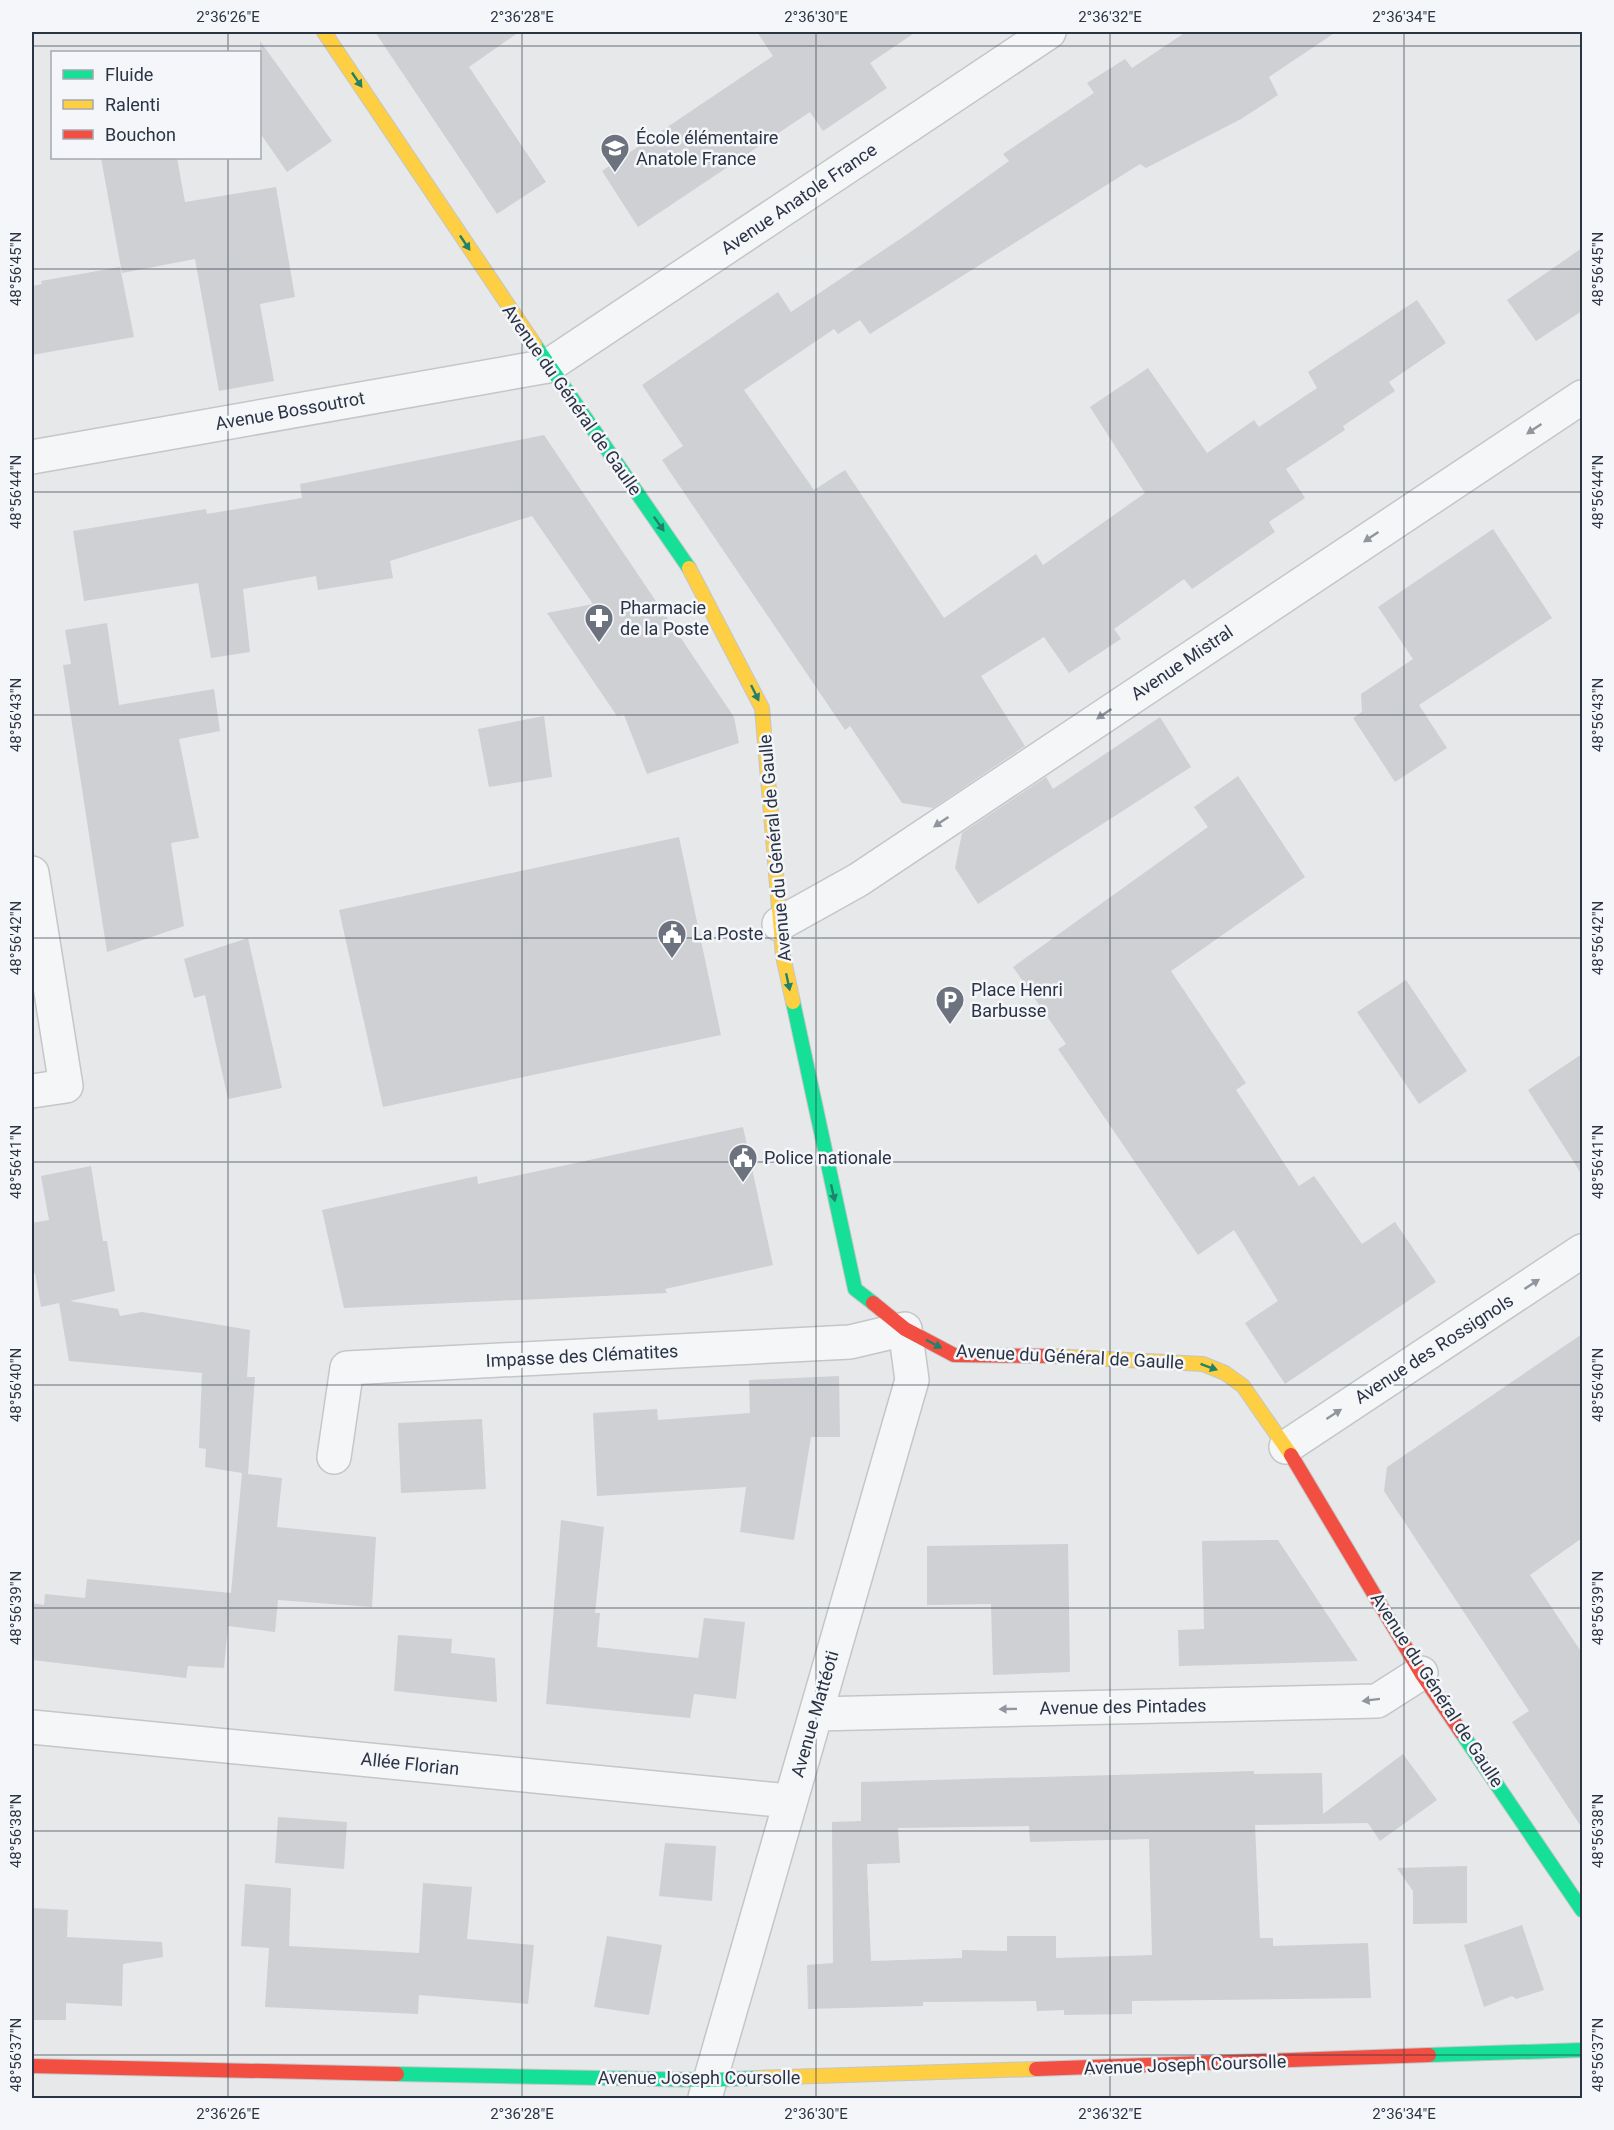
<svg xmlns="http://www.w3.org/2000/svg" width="1614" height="2130" viewBox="0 0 1614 2130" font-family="Roboto,sans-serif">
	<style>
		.building { fill: #ced0d3; fill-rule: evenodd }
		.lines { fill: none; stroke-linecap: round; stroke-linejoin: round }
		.street-casing { stroke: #c4c6c8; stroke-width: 36 }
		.fast-casing { stroke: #c4c6c8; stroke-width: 16 }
		.slow-casing { stroke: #c4c6c8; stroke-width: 16 }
		.jam-casing { stroke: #c4c6c8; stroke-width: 16 }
		.street { stroke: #f5f6f7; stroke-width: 33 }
		.fast { stroke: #16e098; stroke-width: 14 }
		.slow { stroke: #ffcf43; stroke-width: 14 }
		.jam { stroke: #f24e42; stroke-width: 14 }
		.oneway { fill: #22816a }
		.oneway2 { fill: #90959e }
		.ticks { fill: none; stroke: #2b3445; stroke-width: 1.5; stroke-opacity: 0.45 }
		.labels { text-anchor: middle; stroke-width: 5; stroke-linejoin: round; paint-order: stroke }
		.poi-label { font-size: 18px; fill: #2b3445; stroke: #f4f6f9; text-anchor: start }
		.street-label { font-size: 18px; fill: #2b3445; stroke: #f4f6f9 }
		.neatline { fill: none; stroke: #2b3445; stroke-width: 2 }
		.ticks-label { font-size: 15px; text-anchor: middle; fill: #2b3445 }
	</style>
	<rect width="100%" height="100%" fill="#e6e8ea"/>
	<path class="building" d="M 375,32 L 519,32 L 469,67 L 546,182 L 497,214 Z
		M 757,32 L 916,32 L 870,63 L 887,88 L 823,131 L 810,112 L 638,227 L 602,171 L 773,56 Z
		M 1186,32 L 1336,32 L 1269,77 L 1278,95 L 1241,119 L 1146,168 L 1140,164 L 870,334 L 860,320 L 838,334 L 834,329 L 744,390 L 814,490 L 845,470 L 944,618 L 1036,554 L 1043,565 L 1145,493 L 1090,407 L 1148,368 L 1207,453 L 1254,420 L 1259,427 L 1317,388 L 1308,372 L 1417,300 L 1446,343 L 1389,382 L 1395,391 L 1343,426 L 1345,430 L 1286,469 L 1305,498 L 1269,522 L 1275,532 L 1192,589 L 1184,579 L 1114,629 L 1121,639 L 1069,673 L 1044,637 L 981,676 L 1025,746 L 933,808 L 902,803 L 850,726 L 845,730 L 662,460 L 683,446 L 642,385 L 778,292 L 791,312 L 909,233 L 1009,161 L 1003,154 L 1094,93 L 1087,83 L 1125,59 L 1132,68 Z
		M 260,41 L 332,141 L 287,172 L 260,133 Z
		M 101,158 L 177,158 L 185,202 L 276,187 L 295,297 L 260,304 L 274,381 L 219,391 L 195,259 L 122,273 Z
		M 1582,248 L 1582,311 L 1536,341 L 1507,300 Z
		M 120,267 L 134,337 L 32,355 L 32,286 L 42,284 L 41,281 Z
		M 544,435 L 734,717 L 739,743 L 647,774 L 624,715 L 617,716 L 547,613 L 593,604 L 532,516 L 390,561 L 393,578 L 318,590 L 316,576 L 243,589 L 250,652 L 211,658 L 198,583 L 84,601 L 73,531 L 206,509 L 207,514 L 302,498 L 300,484 Z
		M 1493,529 L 1552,618 L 1419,705 L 1447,748 L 1395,782 L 1353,718 L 1362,712 L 1361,694 L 1413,659 L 1378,607 Z
		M 107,623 L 119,705 L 214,689 L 220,731 L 179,739 L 199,838 L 171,843 L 184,926 L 107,952 L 63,665 L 71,664 L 65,630 Z
		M 544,716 L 552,777 L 489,787 L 478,729 Z
		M 1160,717 L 1191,767 L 978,904 L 955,868 L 962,833 L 1046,777 L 1053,789 Z
		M 1238,776 L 1305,877 L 1171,971 L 1246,1083 L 1236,1090 L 1299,1186 L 1314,1176 L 1362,1244 L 1395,1222 L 1436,1282 L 1285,1384 L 1245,1323 L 1278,1301 L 1234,1230 L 1198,1255 L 1058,1049 L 1066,1044 L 1013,967 L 1208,827 L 1194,807 Z
		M 679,837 L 721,1035 L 383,1107 L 339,910 Z
		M 248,938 L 282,1088 L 228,1099 L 205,995 L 194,998 L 184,959 Z
		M 1406,980 L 1467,1071 L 1419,1104 L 1357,1012 Z
		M 1582,1054 L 1582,1175 L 1528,1090 Z
		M 743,1127 L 773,1265 L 665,1289 L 667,1293 L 344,1308 L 322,1210 L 477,1176 L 478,1184 Z
		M 91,1166 L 103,1241 L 107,1241 L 115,1291 L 70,1301 L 118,1309 L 120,1316 L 142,1312 L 250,1330 L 247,1377 L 255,1377 L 248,1474 L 282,1478 L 277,1527 L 376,1537 L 372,1607 L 278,1600 L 275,1632 L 228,1626 L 224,1668 L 188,1666 L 186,1678 L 32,1660 L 32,1603 L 44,1605 L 45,1594 L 85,1598 L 87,1579 L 231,1593 L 242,1473 L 205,1467 L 206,1449 L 199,1448 L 202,1373 L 69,1361 L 59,1303 L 41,1307 L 35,1273 L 32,1273 L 32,1223 L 49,1220 L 41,1176 Z
		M 1582,1334 L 1582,1538 L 1530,1575 L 1582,1653 L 1582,1828 L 1512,1722 L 1529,1711 L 1384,1491 L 1387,1467 Z
		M 839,1376 L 840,1437 L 811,1437 L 794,1540 L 740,1532 L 746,1487 L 597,1496 L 593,1413 L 657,1409 L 658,1420 L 750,1413 L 749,1380 Z
		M 482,1419 L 486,1489 L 401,1493 L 398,1423 Z
		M 561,1520 L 604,1527 L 595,1613 L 600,1613 L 597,1647 L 698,1658 L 697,1666 L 704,1618 L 745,1622 L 736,1699 L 694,1694 L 690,1718 L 546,1704 Z
		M 1278,1540 L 1358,1661 L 1179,1666 L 1178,1630 L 1204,1629 L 1202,1541 Z
		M 1068,1544 L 1070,1672 L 993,1675 L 991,1604 L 927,1605 L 927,1546 Z
		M 398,1635 L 452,1639 L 451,1653 L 495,1658 L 497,1702 L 394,1691 Z
		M 1403,1754 L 1437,1800 L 1380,1841 L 1368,1823 L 1255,1825 L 1260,1938 L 1273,1938 L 1273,1946 L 1368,1943 L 1371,1998 L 1132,2001 L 1132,2014 L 1064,2015 L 1064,2010 L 1037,2011 L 1036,2001 L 923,2002 L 923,2006 L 808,2009 L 807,1965 L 833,1963 L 832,1822 L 861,1821 L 861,1782 L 1254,1771 L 1254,1774 L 1322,1773 L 1323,1814 ZM 1029,1826 L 1030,1842 L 1149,1839 L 1152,1955 L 1056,1958 L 1056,1936 L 1007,1936 L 1007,1951 L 962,1950 L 962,1958 L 871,1961 L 867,1864 L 900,1863 L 898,1828 Z
		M 278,1817 L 347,1822 L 344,1869 L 275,1863 Z
		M 665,1843 L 716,1846 L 712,1901 L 659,1896 Z
		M 1467,1866 L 1467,1923 L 1413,1924 L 1413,1891 L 1397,1868 Z
		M 423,1883 L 472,1887 L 467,1939 L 534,1945 L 528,2004 L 419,1995 L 418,2014 L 265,2007 L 269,1948 L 241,1946 L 245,1884 L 291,1888 L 289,1946 L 419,1953 Z
		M 32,1908 L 68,1910 L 67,1937 L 162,1942 L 163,1957 L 123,1964 L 122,2006 L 66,2003 L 66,2020 L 32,2020 Z
		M 1522,1925 L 1544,1990 L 1516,1999 L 1512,1996 L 1484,2007 L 1464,1945 Z
		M 607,1936 L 662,1945 L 649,2015 L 594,2007 Z"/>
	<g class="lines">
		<g class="street-casing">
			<path id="street" d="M 32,457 L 548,366 L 1049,32
				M 32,873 L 66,1086 L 32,1091
				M 779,924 L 858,880 L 1582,397
				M 1286,1447 L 1582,1251
				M 334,1457 L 347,1368 L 850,1342 L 905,1329 L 912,1380 L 705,2098
				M 816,1714 L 1377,1701 L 1421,1673
				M 32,1727 L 789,1801"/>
		</g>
		<g class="fast-casing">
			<path id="fast" d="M 535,345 L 689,568
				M 793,1002 L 855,1289 L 873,1303
				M 1461,1732 L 1582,1910
				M 1429,2055 L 1582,2050
				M 397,2074 L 709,2080 L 757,2078"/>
		</g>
		<g class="slow-casing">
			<path id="slow" d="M 324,32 L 535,345
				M 689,568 L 762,708 L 783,956 L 793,1002
				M 1052,1356 L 1203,1364 L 1225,1373 L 1243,1386 L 1291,1455
				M 757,2078 L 1036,2069"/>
		</g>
		<g class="jam-casing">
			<path id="jam" d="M 873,1303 L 905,1329 L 954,1355 L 1052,1356
				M 1291,1455 L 1421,1673 L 1461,1732
				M 32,2066 L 397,2074
				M 1036,2069 L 1429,2055"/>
		</g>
		<use href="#street" class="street"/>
		<use href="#fast" class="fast"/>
		<use href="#slow" class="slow"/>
		<use href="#jam" class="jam"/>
	</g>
	<defs><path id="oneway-solid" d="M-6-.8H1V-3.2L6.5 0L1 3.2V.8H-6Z" transform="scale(1.5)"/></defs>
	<g class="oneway">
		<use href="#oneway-solid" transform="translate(357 80) rotate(56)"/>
		<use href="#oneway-solid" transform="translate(465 243) rotate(56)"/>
		<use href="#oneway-solid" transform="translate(659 524) rotate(55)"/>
		<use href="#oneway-solid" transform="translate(755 693) rotate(64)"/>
		<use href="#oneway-solid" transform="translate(788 982) rotate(78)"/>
		<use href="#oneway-solid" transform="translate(833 1193) rotate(77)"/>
		<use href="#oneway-solid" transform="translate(934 1344) rotate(28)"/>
		<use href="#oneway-solid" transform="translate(1209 1367) rotate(20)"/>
	</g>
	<g class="oneway2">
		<use href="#oneway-solid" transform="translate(1534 429) rotate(146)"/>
		<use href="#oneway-solid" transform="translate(1371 537) rotate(146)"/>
		<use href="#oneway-solid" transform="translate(1104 714) rotate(146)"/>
		<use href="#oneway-solid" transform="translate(941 822) rotate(146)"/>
		<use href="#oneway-solid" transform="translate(1532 1284) rotate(-33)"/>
		<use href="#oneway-solid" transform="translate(1334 1414) rotate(-33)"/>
		<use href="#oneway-solid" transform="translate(1371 1700) rotate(173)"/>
		<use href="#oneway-solid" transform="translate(1008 1709) rotate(179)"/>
	</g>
	<path class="ticks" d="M 228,32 L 228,52M 522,32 L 522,2098M 816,32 L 816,2098M 1110,32 L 1110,2098M 1404,32 L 1404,2098M 32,46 L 1582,46M 228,158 L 228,2098M 32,269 L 1582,269M 32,492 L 1582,492M 32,715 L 1582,715M 32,938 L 1582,938M 32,1162 L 1582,1162M 32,1385 L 1582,1385M 32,1608 L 1582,1608M 32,1831 L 1582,1831M 32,2055 L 1582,2055"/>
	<defs>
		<g id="school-pin" transform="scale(1.5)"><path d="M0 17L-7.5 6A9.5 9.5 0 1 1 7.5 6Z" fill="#6c737f" stroke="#f4f6f9"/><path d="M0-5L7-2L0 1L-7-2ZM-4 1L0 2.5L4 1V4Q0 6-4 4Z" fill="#fff"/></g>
		<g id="pharmacy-pin" transform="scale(1.5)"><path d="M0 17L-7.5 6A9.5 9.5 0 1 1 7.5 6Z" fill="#6c737f" stroke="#f4f6f9"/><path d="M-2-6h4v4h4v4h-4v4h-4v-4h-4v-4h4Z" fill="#fff"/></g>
		<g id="civic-pin" transform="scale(1.5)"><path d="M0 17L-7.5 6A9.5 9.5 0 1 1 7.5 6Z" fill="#6c737f" stroke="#f4f6f9"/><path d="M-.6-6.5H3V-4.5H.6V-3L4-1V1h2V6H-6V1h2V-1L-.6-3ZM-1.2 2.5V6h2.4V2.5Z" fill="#fff"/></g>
		<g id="parking-pin" transform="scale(1.5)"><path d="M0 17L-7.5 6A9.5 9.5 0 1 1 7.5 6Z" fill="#6c737f" stroke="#f4f6f9"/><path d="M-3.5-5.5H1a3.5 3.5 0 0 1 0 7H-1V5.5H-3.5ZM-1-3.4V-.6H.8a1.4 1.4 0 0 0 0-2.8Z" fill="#fff"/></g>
	</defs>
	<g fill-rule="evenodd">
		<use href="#school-pin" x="615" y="148"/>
		<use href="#pharmacy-pin" x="599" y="618"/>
		<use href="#civic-pin" x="672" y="934"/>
		<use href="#parking-pin" x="950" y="1000"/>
		<use href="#civic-pin" x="743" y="1158"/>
	</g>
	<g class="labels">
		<g class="poi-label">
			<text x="636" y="144">École élémentaire<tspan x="636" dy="21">Anatole France</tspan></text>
			<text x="620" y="614">Pharmacie<tspan x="620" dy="21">de la Poste</tspan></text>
			<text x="693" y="940">La Poste</text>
			<text x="971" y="996">Place Henri<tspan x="971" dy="21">Barbusse</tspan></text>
			<text x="764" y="1164">Police nationale</text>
		</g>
		<g class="street-label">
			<text transform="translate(799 199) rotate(-34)" y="6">Avenue Anatole France</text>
			<text transform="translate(572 400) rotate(55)" y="6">Avenue du Général de Gaulle</text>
			<text transform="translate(290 411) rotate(-10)" y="6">Avenue Bossoutrot</text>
			<text transform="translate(1182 663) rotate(-34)" y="6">Avenue Mistral</text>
			<text transform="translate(775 848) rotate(-95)" y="6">Avenue du Général de Gaulle</text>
			<text transform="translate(1434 1349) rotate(-33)" y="6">Avenue des Rossignols</text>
			<text transform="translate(582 1356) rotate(-3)" y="6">Impasse des Clématites</text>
			<text transform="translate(1070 1357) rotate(3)" y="6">Avenue du Général de Gaulle</text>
			<text transform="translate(1437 1690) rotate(57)" y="6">Avenue du Général de Gaulle</text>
			<text transform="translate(1123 1707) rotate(-1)" y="6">Avenue des Pintades</text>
			<text transform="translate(815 1714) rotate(-74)" y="6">Avenue Mattéoti</text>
			<text transform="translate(410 1764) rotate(6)" y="6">Allée Florian</text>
			<text transform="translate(1185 2065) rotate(-2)" y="6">Avenue Joseph Coursolle</text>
			<text x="699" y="2084">Avenue Joseph Coursolle</text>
		</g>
	</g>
	<rect width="1614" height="2130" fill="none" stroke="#f4f6f9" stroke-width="66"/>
	<rect x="51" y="51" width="210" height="108" fill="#f4f6f9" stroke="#a4a8b1" stroke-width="1.5"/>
	<rect x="63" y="70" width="30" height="9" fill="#16e098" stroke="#a4a8b1" stroke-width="1.5"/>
	<text x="105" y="81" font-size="18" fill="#2b3445">Fluide</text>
	<rect x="63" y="100" width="30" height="9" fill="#ffcf43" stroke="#a4a8b1" stroke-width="1.5"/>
	<text x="105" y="111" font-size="18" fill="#2b3445">Ralenti</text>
	<rect x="63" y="130" width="30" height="9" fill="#f24e42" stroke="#a4a8b1" stroke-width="1.5"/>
	<text x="105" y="141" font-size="18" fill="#2b3445">Bouchon</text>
	<rect x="33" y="33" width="1548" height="2064" class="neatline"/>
	<g class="ticks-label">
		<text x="228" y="22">2°36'26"E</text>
		<text x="522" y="22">2°36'28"E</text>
		<text x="816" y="22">2°36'30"E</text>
		<text x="1110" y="22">2°36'32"E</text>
		<text x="1404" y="22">2°36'34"E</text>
		<text transform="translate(16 269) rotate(-90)" y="5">48°56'45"N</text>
		<text transform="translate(1598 269) rotate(-90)" y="5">48°56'45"N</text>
		<text transform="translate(16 492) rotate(-90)" y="5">48°56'44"N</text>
		<text transform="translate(1598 492) rotate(-90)" y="5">48°56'44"N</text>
		<text transform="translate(16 715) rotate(-90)" y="5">48°56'43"N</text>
		<text transform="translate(1598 715) rotate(-90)" y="5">48°56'43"N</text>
		<text transform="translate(16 938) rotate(-90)" y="5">48°56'42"N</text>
		<text transform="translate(1598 938) rotate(-90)" y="5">48°56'42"N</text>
		<text transform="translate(16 1162) rotate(-90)" y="5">48°56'41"N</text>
		<text transform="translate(1598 1162) rotate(-90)" y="5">48°56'41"N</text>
		<text transform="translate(16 1385) rotate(-90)" y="5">48°56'40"N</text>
		<text transform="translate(1598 1385) rotate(-90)" y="5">48°56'40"N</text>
		<text transform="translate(16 1608) rotate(-90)" y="5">48°56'39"N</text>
		<text transform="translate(1598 1608) rotate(-90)" y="5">48°56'39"N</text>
		<text transform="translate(16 1831) rotate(-90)" y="5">48°56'38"N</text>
		<text transform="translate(1598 1831) rotate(-90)" y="5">48°56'38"N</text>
		<text transform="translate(16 2055) rotate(-90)" y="5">48°56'37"N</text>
		<text transform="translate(1598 2055) rotate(-90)" y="5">48°56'37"N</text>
		<text x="228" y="2119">2°36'26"E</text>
		<text x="522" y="2119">2°36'28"E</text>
		<text x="816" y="2119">2°36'30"E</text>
		<text x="1110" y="2119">2°36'32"E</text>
		<text x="1404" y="2119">2°36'34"E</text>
	</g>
</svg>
